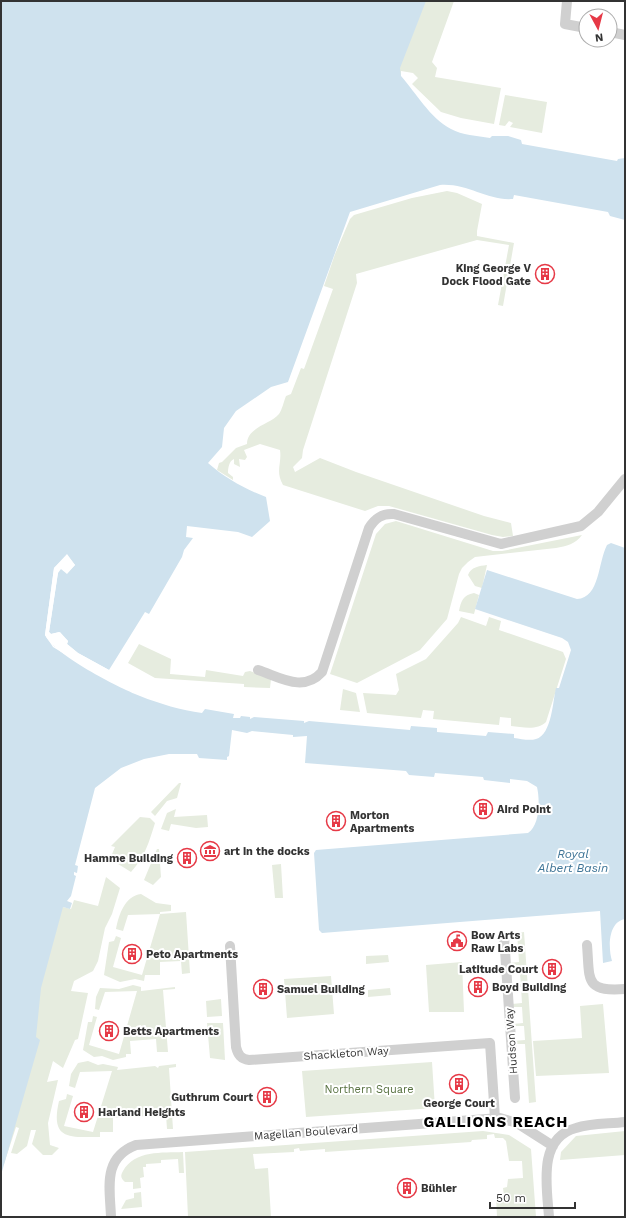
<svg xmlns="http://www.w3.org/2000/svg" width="626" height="1218" viewBox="0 0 626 1218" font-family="'Work Sans',sans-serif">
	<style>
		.green { fill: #e6ecdf }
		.water { fill: #cfe2ee }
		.pier { fill: #fff; fill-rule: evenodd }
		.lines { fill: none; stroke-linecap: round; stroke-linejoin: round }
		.street { stroke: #d0d0d0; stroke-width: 10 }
		.labels { text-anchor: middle; stroke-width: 4; stroke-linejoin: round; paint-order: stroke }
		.poi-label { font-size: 11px; font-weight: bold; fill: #333; stroke: #fff; text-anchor: start }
		.street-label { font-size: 11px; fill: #333; stroke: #fff }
		.park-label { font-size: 11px; fill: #56703f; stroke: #fff }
		.water-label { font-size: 12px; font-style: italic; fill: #3f7597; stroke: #fff }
		.district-label { font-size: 15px; font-weight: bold; letter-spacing: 1px; fill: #000; stroke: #fff }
	</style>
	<rect width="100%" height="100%" fill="#fff"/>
	<path class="green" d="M 320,1 L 454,1 L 432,62 L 437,68 L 435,77 L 501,88 L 494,124 L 461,118 L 441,112 L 412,84 L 418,78 L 413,73 L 401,71 L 401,76 Z
		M 505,95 L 547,102 L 542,133 L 510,127 L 513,123 L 509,121 L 505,126 L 499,125 Z
		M 447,191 L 457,193 L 482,204 L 477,231 L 477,236 L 514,243 L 503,306 L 498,305 L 509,245 L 477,240 L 356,274 L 357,283 L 303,450 L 302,458 L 293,467 L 295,472 L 320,458 L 356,472 L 484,516 L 511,523 L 513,536 L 503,537 L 492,535 L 389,506 L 378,506 L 365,511 L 283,485 C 275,471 282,464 280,450 L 260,444 L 244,450 L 247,457 L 245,460 L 239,459 L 240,467 L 234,464 L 234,459 C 229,461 228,468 228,473 L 233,477 L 233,480 L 217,470 L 219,463 L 222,462 L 236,448 L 247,444 C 247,427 271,424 279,414 C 282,410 284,401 286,396 L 291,394 L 301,368 L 304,369 L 333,289 L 324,286 L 335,254 L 350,219 L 354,215 L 412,198 Z
		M 396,521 L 493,551 L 502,551 L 582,535 C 576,544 566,546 556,548 L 475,557 L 468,562 L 462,568 L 459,574 L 447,619 L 420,650 L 357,683 L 330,674 L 376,534 L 385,524 Z
		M 487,565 L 482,588 L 475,586 L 468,575 C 471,567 479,566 487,565 Z
		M 474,593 L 479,595 L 474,614 L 459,611 C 461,601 463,595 474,593 Z
		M 461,617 L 486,626 L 489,617 L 501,621 L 499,630 L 563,652 L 566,659 L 546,722 C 537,731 522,727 511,726 L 511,718 L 500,717 L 499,725 L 433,719 L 434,711 L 423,710 L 421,718 L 367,713 L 363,693 L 396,695 L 399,690 L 396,674 L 426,659 L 458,623 Z
		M 139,644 L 171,659 L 170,674 L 205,677 L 206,670 L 243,676 L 245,672 L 250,671 L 271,679 L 270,688 L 244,687 L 244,684 L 155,678 L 128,663 Z
		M 343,689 L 356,693 L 360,712 L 340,710 Z
		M 179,783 L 181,783 L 177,798 L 167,801 L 155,816 L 151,812 Z
		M 176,809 L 174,817 L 207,815 L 208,827 L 196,828 L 171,824 L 169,831 L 161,829 L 167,813 Z
		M 140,817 L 150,818 L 155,823 C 149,842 145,857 131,872 L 110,859 L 115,847 L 111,846 Z
		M 157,849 L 159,849 L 161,877 L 153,885 L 144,880 Z
		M 281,864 L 283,898 L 275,898 L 272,865 Z
		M 106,877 L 120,888 L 112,914 L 105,928 L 98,961 L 93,971 L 74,981 L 71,991 L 88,993 L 78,1039 L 75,1040 L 63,1068 L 53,1061 L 47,1082 L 58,1080 L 48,1123 L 50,1145 L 59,1148 L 52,1155 L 43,1155 L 32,1144 L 36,1130 L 31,1130 L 27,1146 L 17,1154 L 11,1153 L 19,1128 L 16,1127 L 4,1164 L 1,930 L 63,907 L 71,909 L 74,900 L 98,906 Z
		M 141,894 L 156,903 L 171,905 L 171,911 L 160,912 L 160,914 L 186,912 L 190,973 L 182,974 L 181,961 L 160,962 L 160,975 L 145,975 L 144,981 L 135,979 L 120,982 L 104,975 L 109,942 L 114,941 L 116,936 L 121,938 L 113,967 L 142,975 L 160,914 L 128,915 L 123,931 L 116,929 C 119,914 125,896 141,894 Z
		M 524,932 L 536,1102 L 529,1103 L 525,1044 L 514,1044 L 513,1041 L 525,1040 L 524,1026 L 513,1026 L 513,1024 L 523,1023 L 522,1007 L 513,1007 L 512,1004 L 522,1003 L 521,987 L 511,988 L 511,985 L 521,984 L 519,965 L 509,966 L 509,963 L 519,962 L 517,933 Z
		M 388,955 L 389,962 L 366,964 L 366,956 Z
		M 462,962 L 464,1012 L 429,1012 L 426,965 Z
		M 331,976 L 334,1014 L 287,1018 L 284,979 Z
		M 133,985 L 141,987 L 141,991 L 175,987 L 175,989 L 163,990 L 168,1052 L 157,1052 L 156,1039 L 130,1041 L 131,1054 L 126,1054 L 126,1057 L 113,1060 L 102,1056 L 94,1057 L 83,1050 L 88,1022 L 92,1022 L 93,1016 L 97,1017 L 89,1045 L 119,1054 L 137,991 L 105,992 L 99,1010 L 95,1009 L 96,997 L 100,988 L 119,989 Z
		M 390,988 L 391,995 L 368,997 L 368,990 Z
		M 221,999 L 222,1016 L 207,1017 L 206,1001 Z
		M 603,1004 L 609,1073 L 536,1076 L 533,1041 L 582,1038 L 580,1006 Z
		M 223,1023 L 225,1060 L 210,1058 L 207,1023 Z
		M 88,1061 L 98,1065 L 103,1064 L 118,1067 L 117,1070 L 155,1066 L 158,1068 L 159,1066 L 176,1064 L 176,1067 L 169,1068 L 173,1129 L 167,1129 L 166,1115 L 113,1118 L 113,1132 L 100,1132 L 100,1137 C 69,1137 50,1140 59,1101 L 66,1099 L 67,1094 L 73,1096 L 64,1126 L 93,1132 L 112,1071 L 80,1072 L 75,1088 L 69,1086 L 71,1074 L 78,1063 Z
		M 432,1062 L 435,1108 L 306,1117 L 302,1071 Z
		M 483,1131 L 509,1135 L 531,1149 L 536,1217 L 497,1217 L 496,1196 L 504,1196 L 503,1188 L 507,1187 L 508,1179 L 523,1178 L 522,1161 L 509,1161 L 506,1141 L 503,1138 L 495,1138 L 494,1134 L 487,1135 L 487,1139 L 472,1140 L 471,1142 L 325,1152 L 325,1149 L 300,1151 L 299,1148 L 294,1149 L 294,1152 L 253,1154 L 255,1169 L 268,1168 L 271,1217 L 188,1217 L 185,1152 Z
		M 625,1131 L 625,1155 L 560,1160 L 561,1152 L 576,1136 Z
		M 183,1152 L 184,1173 L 179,1173 L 178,1159 L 161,1160 L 161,1163 L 146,1164 L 146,1167 L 143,1167 L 144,1177 L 140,1178 L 141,1188 L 133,1189 L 133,1182 L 125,1182 C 121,1179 120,1176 123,1171 C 135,1150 162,1153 183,1152 Z
		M 141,1192 L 142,1207 L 121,1209 L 126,1200 L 134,1198 L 134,1193 Z"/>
	<path class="water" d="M 1,1 L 426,1 L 400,68 L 401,76 C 416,93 430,118 451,129 C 462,135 477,136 490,138 L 492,136 L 508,136 L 521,140 L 522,144 L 617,161 L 618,159 L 625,158 L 625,220 L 610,216 L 608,212 L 514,195 L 513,199 C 487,201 468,183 440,185 L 350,212 L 288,382 L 271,387 L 236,411 L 224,428 L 222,447 L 208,463 C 225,478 245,489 266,497 L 270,521 L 252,537 L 238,532 L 187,526 L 186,537 L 193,538 L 184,550 L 182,557 L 149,614 L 145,612 L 109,670 L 78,653 L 67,644 L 68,641 L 60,632 L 51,634 L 49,632 L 58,572 L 60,568 L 67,573 L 75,565 L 67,555 L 54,568 L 45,635 C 55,655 117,687 140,696 C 160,704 181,710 202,713 L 205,709 L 234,714 L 233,718 L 240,718 L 241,716 L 250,717 L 250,719 L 254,717 L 304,721 L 304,723 L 309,721 L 410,730 L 411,726 L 437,728 L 437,732 L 486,736 L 488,732 L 514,734 L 514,738 C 521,739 530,741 536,739 C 552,735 553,699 556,688 L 559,688 L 571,650 L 568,642 L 562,638 L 475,609 L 487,570 L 577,599 C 600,598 598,562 607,545 L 611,543 L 625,548 L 625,919 C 608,922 608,948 612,961 L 603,963 L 600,911 L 322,933 L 319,930 L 314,853 L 316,850 L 528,833 C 540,825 540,800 537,787 L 527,781 L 510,779 L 510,783 L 484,780 L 483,777 L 435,773 L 434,777 L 409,775 L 406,771 L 305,763 L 307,736 L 293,737 L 293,735 L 252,731 L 247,733 L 232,730 L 229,756 L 227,757 L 227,760 L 199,758 L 197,754 L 169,754 L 144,759 L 121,768 L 95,788 L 75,865 L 78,866 L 77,873 L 74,872 L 74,875 L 76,876 L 71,896 L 67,901 L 72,903 L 70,909 L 63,907 L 41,988 L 36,1037 L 40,1040 L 1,1175 Z"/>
	<path class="pier" d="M 67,554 L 75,565 L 67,574 L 61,569 L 58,573 L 49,632 L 51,634 L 59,632 L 68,641 L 67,644 L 78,653 L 109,670 L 108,672 L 76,655 L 66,645 L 66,642 L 59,634 L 51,636 L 47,634 L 54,646 L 106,677 L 105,679 L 53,647 L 45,635 L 54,568 ZM 67,557 L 72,565 L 66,571 L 61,567 L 59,567 L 56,572 L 53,593 L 56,568 Z"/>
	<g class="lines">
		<path class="street" d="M 567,1 L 565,24 L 586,28
			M 610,32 L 625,35
			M 258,670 C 280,677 303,693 322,672 L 369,528 C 375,518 382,513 394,514 L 501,544 L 581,526 L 598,512 L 625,479
			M 504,936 L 515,1098
			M 587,945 C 590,980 584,992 625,989
			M 230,946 L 236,1047 C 238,1055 241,1059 249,1060 L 490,1043 L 495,1118
			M 111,1217 C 110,1188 102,1158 136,1145 L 500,1118 L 517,1123 L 553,1146
			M 549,1217 C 547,1188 537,1138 576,1128 C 591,1123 609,1124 625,1122"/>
	</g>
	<defs>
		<g id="building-ring" transform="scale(1)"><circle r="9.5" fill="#fff" stroke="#e63946" stroke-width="1.5"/><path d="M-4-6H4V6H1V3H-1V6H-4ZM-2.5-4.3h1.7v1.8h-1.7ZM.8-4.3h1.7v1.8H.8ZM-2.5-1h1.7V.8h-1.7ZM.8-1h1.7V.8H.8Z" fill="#e63946"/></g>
		<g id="museum-ring" transform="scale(1)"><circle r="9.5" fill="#fff" stroke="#e63946" stroke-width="1.5"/><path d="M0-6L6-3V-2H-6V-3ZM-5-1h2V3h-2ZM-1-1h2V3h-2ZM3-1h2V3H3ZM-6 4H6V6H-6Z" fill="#e63946"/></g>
		<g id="civic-ring" transform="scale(1)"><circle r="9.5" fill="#fff" stroke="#e63946" stroke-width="1.5"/><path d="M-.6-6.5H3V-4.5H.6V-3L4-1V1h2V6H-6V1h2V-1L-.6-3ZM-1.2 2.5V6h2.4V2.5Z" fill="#e63946"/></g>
	</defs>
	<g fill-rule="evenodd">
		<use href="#building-ring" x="545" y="274"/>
		<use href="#building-ring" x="483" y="809"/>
		<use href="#building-ring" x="336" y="821"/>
		<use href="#museum-ring" x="210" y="851"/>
		<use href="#building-ring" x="187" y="858"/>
		<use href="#civic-ring" x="457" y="941"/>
		<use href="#building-ring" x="132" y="954"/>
		<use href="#building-ring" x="552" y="969"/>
		<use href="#building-ring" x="478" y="987"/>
		<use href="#building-ring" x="263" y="989"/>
		<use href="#building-ring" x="109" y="1031"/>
		<use href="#building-ring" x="459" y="1084"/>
		<use href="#building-ring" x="267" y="1097"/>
		<use href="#building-ring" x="84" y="1112"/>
		<use href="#building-ring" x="407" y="1188"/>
	</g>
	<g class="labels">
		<g class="poi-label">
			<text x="531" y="272" text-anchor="end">King George V<tspan x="531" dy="13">Dock Flood Gate</tspan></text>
			<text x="497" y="813">Aird Point</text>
			<text x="350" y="819">Morton<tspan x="350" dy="13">Apartments</tspan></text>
			<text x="224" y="855">art in the docks</text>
			<text x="173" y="862" text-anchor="end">Hamme Building</text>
			<text x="471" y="939">Bow Arts<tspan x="471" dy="13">Raw Labs</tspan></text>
			<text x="146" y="958">Peto Apartments</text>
			<text x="538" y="973" text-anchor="end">Latitude Court</text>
			<text x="492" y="991">Boyd Building</text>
			<text x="277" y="993">Samuel Building</text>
			<text x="123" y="1035">Betts Apartments</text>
			<text x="253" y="1101" text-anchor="end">Guthrum Court</text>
			<text x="459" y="1107" text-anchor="middle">George Court</text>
			<text x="98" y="1116">Harland Heights</text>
			<text x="421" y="1192">Bühler</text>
		</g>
		<g class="street-label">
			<text transform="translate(511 1041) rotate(-94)" y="4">Hudson Way</text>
			<text transform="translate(346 1053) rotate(-4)" y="4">Shackleton Way</text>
			<text transform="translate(306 1132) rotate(-4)" y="4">Magellan Boulevard</text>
		</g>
		<g class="park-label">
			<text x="369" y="1093">Northern Square</text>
		</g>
		<g class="water-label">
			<text x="573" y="858">Royal<tspan x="573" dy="14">Albert Basin</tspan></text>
		</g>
		<g class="district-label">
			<text x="496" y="1127">GALLIONS REACH</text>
		</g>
	</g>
	<rect width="626" height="1218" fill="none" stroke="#333333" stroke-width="4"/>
	<g transform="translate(598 28) rotate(173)"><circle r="19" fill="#ffffff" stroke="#adadad"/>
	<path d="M0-3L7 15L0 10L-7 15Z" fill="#e63946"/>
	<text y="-6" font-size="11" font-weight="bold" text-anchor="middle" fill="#333333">N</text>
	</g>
	<path d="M490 1202v6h85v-6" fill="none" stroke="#333333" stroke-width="2"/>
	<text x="496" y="1202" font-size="12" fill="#333333" stroke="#ffffff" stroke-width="3" paint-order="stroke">50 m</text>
</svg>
